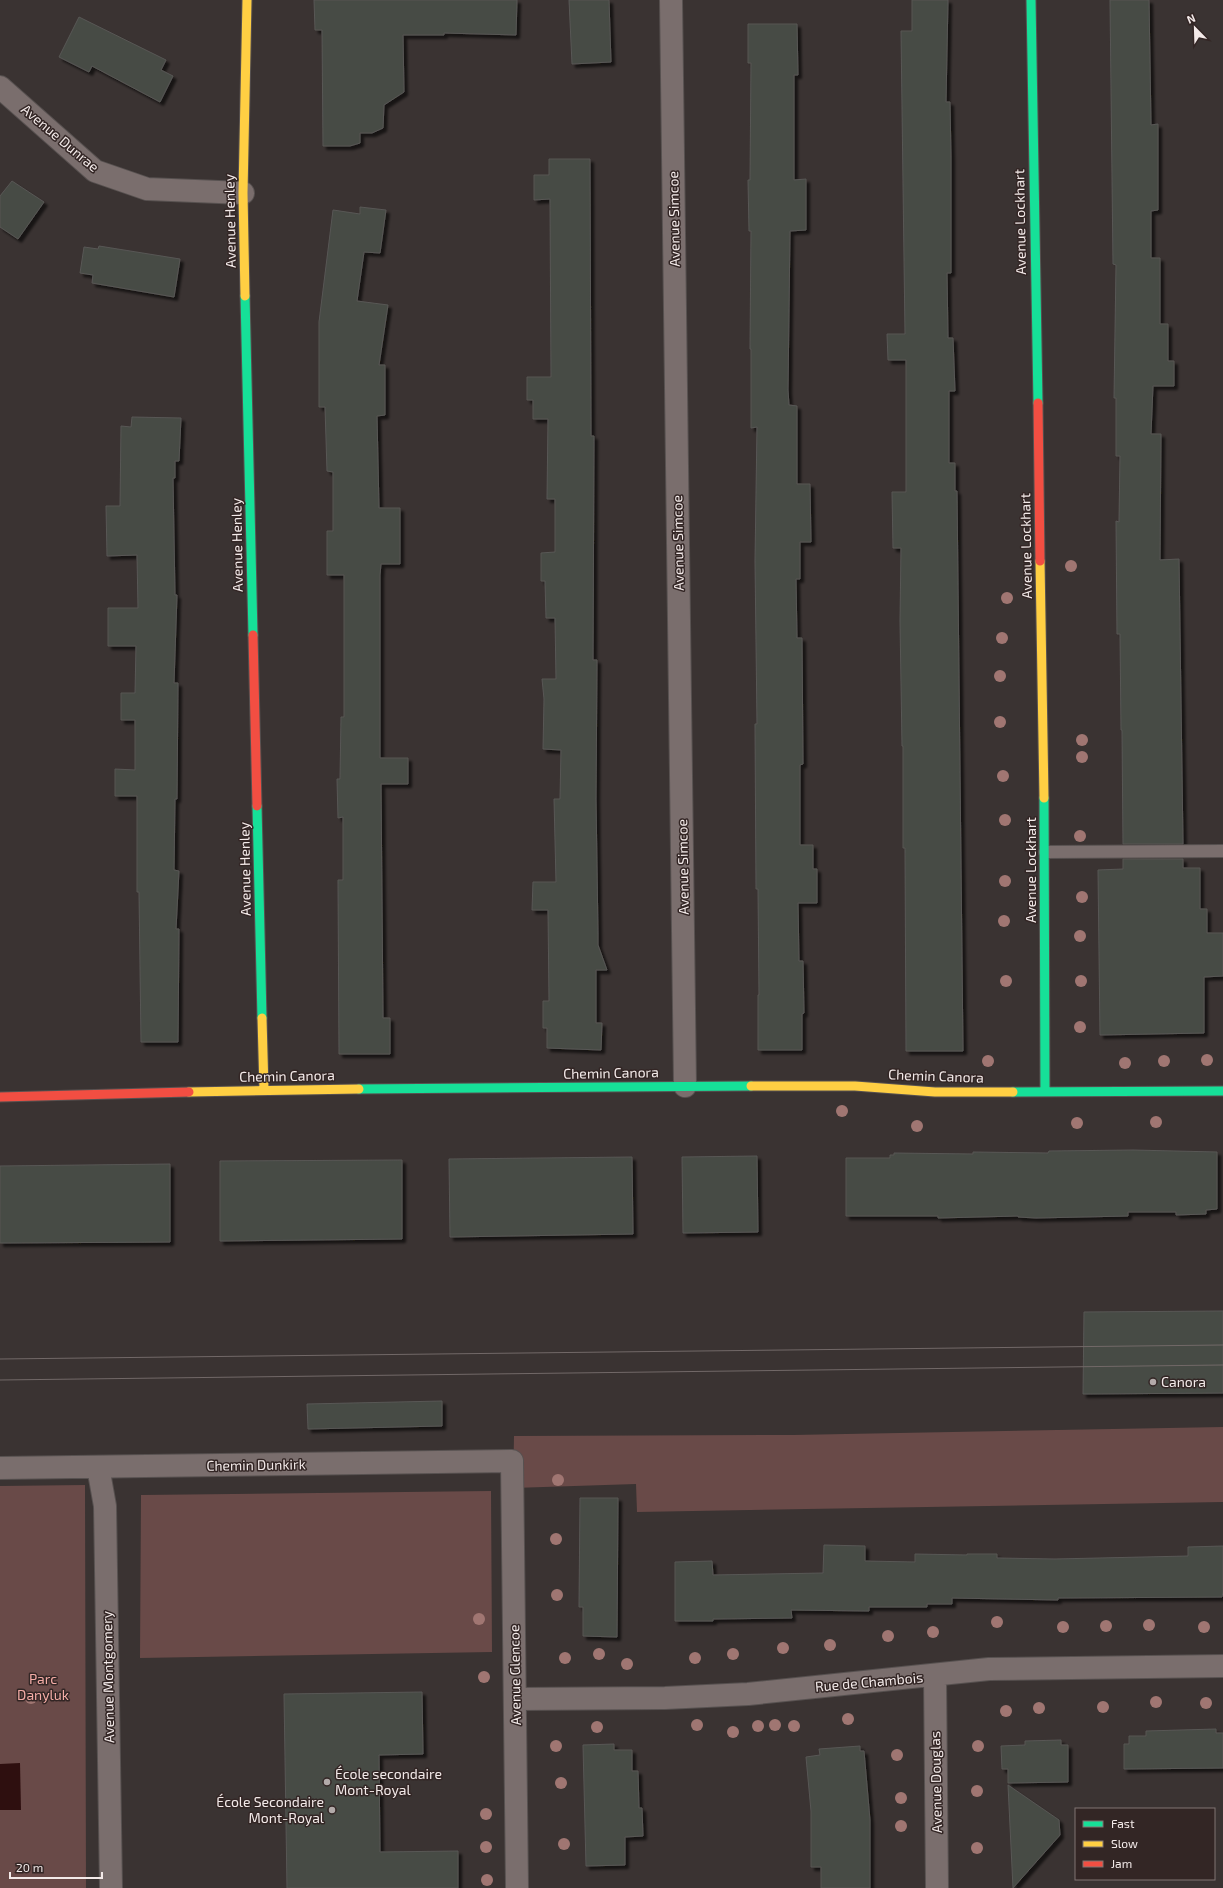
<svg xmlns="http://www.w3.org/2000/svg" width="1223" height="1888" viewBox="0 0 1223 1888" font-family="'Exo 2',sans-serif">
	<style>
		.green { fill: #694a48 }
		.water { fill: #2e0f0f }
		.building { fill: #474b45; stroke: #585755; filter: url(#shadow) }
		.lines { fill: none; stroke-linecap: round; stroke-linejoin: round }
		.lane-casing { stroke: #575150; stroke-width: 14 }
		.street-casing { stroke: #575150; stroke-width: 24 }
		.fast-casing { stroke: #575150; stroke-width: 11 }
		.slow-casing { stroke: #575150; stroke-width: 11 }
		.jam-casing { stroke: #575150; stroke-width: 11 }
		.lane { stroke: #7a6e6d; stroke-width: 12 }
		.street { stroke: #7a6e6d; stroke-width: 22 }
		.fast { stroke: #16e098; stroke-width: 9 }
		.slow { stroke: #ffcf43; stroke-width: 9 }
		.jam { stroke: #f24e42; stroke-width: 9 }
		.tram { stroke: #726968; stroke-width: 1 }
		.tree { fill: #a07672 }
		.poi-dot { fill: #b2aaa9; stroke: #332625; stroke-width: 1.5 }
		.labels { text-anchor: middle; stroke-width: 3; stroke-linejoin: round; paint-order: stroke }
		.street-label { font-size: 14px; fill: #f3eae9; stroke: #332625 }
		.poi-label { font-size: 14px; fill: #f3eae9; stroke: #332625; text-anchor: start }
		.park-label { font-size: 14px; fill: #f4aca6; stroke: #332625 }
	</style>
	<defs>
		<filter id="shadow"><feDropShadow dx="3.5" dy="3.5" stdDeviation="1" flood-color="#0009"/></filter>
	</defs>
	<rect width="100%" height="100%" fill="#3a3332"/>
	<path class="green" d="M 1223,1427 L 1223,1502 L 637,1512 L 636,1484 L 513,1488 L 514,1436 L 793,1435 Z
		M 85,1485 L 86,1888 L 0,1888 L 0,1486 Z
		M 491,1491 L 492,1652 L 140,1658 L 141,1495 Z"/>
	<path class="water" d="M 20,1763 L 21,1810 L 0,1810 L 0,1764 Z"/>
	<path class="building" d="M 314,0 L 517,0 L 516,35 L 444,33 L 444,35 L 403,35 L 404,92 L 384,105 L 383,128 L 372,133 L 360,133 L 360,143 L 350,146 L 323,146 L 322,30 L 315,30 Z
		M 569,0 L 609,0 L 611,62 L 572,64 Z
		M 912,0 L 948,0 L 946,102 L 950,102 L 951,157 L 951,273 L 947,273 L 948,338 L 953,338 L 955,391 L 949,391 L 949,463 L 955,463 L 955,491 L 957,491 L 963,1051 L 906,1051 L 905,848 L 903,848 L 903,746 L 902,746 L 900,621 L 901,548 L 893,548 L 892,492 L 906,492 L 906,360 L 888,360 L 887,334 L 905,334 L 901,31 L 912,31 Z
		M 1110,0 L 1149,0 L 1151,125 L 1158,124 L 1158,210 L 1151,211 L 1151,258 L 1160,258 L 1160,324 L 1168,324 L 1168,361 L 1174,361 L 1174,386 L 1153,386 L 1151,434 L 1161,434 L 1160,560 L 1179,559 L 1183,844 L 1123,844 L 1122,730 L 1121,730 L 1120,634 L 1117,634 L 1116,521 L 1119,522 L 1120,456 L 1116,456 L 1116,398 L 1114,398 L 1116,265 L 1113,264 Z
		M 79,17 L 166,60 L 161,70 L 173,76 L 160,102 L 92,66 L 89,72 L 59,57 Z
		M 748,24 L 797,24 L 798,75 L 794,75 L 794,180 L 806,179 L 806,230 L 790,231 L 788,390 L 789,405 L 797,406 L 797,484 L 810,484 L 811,542 L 800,542 L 800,579 L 796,579 L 797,638 L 802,638 L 803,764 L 800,765 L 800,845 L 813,845 L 813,869 L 817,869 L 817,903 L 798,903 L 799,961 L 803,961 L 804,1013 L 802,1014 L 802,1050 L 758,1050 L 758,995 L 759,995 L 758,889 L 756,889 L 755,724 L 757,724 L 755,561 L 757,427 L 751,428 L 751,349 L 750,349 L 751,231 L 749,231 L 748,180 L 750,180 L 751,63 L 748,63 Z
		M 549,159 L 590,159 L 591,436 L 594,436 L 593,660 L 597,660 L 596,799 L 598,934 L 598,945 L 607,970 L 596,970 L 596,1023 L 602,1023 L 601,1050 L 547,1048 L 547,1028 L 543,1028 L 543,1001 L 549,1001 L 548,910 L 532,910 L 533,882 L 556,882 L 554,799 L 560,799 L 561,750 L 543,749 L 544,699 L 542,679 L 556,679 L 555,618 L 546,618 L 545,581 L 541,581 L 541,553 L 555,552 L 555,499 L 547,499 L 548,419 L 533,419 L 533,400 L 527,400 L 527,377 L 551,377 L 550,199 L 534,200 L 534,175 L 549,175 Z
		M 12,181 L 44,202 L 18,239 L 0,227 L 0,196 Z
		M 360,207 L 386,210 L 380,253 L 364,252 L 357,301 L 388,305 L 379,365 L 385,365 L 385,415 L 377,416 L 379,508 L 400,508 L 400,564 L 381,564 L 380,575 L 380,758 L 408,758 L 408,784 L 381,784 L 383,1018 L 390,1018 L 390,1054 L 339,1054 L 338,880 L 343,880 L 343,817 L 338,818 L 337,779 L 340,779 L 341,717 L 344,717 L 344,575 L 327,575 L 327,531 L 333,531 L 333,472 L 327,471 L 325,407 L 319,407 L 319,322 L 333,210 L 360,214 Z
		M 99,246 L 180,259 L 174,297 L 92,283 L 93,275 L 80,273 L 84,247 L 98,249 Z
		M 132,417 L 181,418 L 179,461 L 175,461 L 175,478 L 173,478 L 175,595 L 177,595 L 174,683 L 178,683 L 177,799 L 175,799 L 174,870 L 179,871 L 176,929 L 179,929 L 178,1042 L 141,1042 L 139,892 L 137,892 L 137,796 L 115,796 L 115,769 L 135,770 L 135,720 L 121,720 L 121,693 L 135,693 L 136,646 L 108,646 L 108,608 L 138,608 L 137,555 L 107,556 L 106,506 L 120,506 L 121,426 L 131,427 Z
		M 1123,859 L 1183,859 L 1183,868 L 1200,868 L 1200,909 L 1207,909 L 1207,933 L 1223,933 L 1223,976 L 1204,977 L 1204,1033 L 1100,1035 L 1098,870 L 1123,869 Z
		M 1133,1150 L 1217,1152 L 1217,1209 L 1206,1210 L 1206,1214 L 1176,1215 L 1176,1212 L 1128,1212 L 1128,1216 L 1036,1218 L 1018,1217 L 1018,1216 L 938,1218 L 938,1216 L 846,1216 L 846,1158 L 890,1158 L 890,1155 L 894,1155 L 894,1153 L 973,1154 L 973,1152 L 1048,1153 L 1049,1151 Z
		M 757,1156 L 758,1232 L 683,1233 L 682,1157 Z
		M 632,1157 L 633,1234 L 450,1237 L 449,1159 Z
		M 402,1160 L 402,1239 L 220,1241 L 220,1161 Z
		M 170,1164 L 170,1242 L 0,1243 L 0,1166 Z
		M 1223,1311 L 1223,1393 L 1083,1394 L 1084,1312 Z
		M 442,1401 L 442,1426 L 308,1429 L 307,1404 Z
		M 580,1498 L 618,1498 L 617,1637 L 583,1636 L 583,1607 L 579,1607 Z
		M 824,1545 L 865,1546 L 865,1561 L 915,1562 L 915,1554 L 967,1555 L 967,1554 L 997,1554 L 997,1558 L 1055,1559 L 1188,1556 L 1188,1547 L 1223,1546 L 1223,1592 L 1222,1597 L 1058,1598 L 1058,1600 L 952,1598 L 952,1604 L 927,1604 L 927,1607 L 869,1607 L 869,1611 L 791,1610 L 792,1618 L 713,1619 L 713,1621 L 675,1621 L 675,1562 L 712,1561 L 713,1575 L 823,1573 Z
		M 422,1692 L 423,1754 L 379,1755 L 380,1852 L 458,1851 L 458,1888 L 287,1888 L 284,1694 Z
		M 1216,1729 L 1216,1733 L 1223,1733 L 1223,1768 L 1124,1769 L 1124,1744 L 1129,1744 L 1129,1736 L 1146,1736 L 1146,1731 Z
		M 1061,1740 L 1061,1745 L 1068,1745 L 1068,1782 L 1008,1783 L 1008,1769 L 1002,1769 L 1001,1746 L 1025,1745 L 1025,1741 Z
		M 614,1744 L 614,1750 L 632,1750 L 632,1771 L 638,1771 L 639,1808 L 642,1808 L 643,1836 L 625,1837 L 625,1865 L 586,1866 L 583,1745 Z
		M 860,1746 L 860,1751 L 864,1751 L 870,1820 L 870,1888 L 821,1888 L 821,1867 L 811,1867 L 811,1811 L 806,1757 L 820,1755 L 819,1749 Z
		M 1008,1785 L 1059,1820 L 1060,1835 L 1013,1888 Z"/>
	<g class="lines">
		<g class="lane-casing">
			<path id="lane" d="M 1045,852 L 1223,851"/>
		</g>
		<g class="street-casing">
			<path id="street" d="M 671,0 L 685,1086
				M 0,87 L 95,171 L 147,189 L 243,193
				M 98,1467 L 105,1506 L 111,1888
				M 0,1468 L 512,1461 L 517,1888
				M 935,1676 L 937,1888
				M 515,1699 L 665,1698 L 748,1694 L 989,1669 L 1223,1666"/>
		</g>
		<g class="fast-casing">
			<path id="fast" d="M 1031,0 L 1038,403
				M 245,296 L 253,635
				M 1044,798 L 1045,1092
				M 257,806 L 262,1018
				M 359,1089 L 751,1086
				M 1013,1092 L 1223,1091"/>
		</g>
		<g class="slow-casing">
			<path id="slow" d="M 245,296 L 243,193 L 247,0
				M 1040,561 L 1044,798
				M 262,1018 L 264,1090
				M 751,1086 L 855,1086 L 935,1092 L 1013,1092
				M 189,1092 L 359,1089"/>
		</g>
		<g class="jam-casing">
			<path id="jam" d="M 1038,403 L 1040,561
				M 253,635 L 257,806
				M 0,1097 L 189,1092"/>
		</g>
		<use href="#lane" class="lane"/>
		<use href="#street" class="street"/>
		<use href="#fast" class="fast"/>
		<use href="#slow" class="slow"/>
		<use href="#jam" class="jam"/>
		<path class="tram" d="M 0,1359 L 1223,1345
			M 0,1380 L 1223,1365"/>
	</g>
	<g class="tree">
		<circle cx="1071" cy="566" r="6"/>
		<circle cx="1007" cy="598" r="6"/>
		<circle cx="1002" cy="638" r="6"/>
		<circle cx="1000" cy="676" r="6"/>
		<circle cx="1000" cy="722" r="6"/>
		<circle cx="1082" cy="740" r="6"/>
		<circle cx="1082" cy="757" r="6"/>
		<circle cx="1003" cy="776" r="6"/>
		<circle cx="1005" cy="820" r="6"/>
		<circle cx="1080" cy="836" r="6"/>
		<circle cx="1005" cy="881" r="6"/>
		<circle cx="1082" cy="897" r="6"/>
		<circle cx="1004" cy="921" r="6"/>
		<circle cx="1080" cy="936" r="6"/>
		<circle cx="1006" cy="981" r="6"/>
		<circle cx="1081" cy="981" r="6"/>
		<circle cx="1080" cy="1027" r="6"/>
		<circle cx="1207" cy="1060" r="6"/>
		<circle cx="988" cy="1061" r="6"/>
		<circle cx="1164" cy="1061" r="6"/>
		<circle cx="1125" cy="1063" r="6"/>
		<circle cx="842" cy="1111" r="6"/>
		<circle cx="1156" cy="1122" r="6"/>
		<circle cx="1077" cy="1123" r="6"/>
		<circle cx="917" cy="1126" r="6"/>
		<circle cx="558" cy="1480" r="6"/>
		<circle cx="556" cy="1539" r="6"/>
		<circle cx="557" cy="1595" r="6"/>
		<circle cx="479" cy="1619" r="6"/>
		<circle cx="997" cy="1622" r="6"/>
		<circle cx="1149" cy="1625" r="6"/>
		<circle cx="1106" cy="1626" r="6"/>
		<circle cx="1063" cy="1627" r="6"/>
		<circle cx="1204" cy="1627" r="6"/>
		<circle cx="933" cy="1632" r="6"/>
		<circle cx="888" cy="1636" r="6"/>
		<circle cx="830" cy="1645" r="6"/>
		<circle cx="783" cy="1648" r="6"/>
		<circle cx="599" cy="1654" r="6"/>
		<circle cx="733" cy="1654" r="6"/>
		<circle cx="565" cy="1658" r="6"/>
		<circle cx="695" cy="1658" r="6"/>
		<circle cx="627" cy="1664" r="6"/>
		<circle cx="484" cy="1677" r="6"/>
		<circle cx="31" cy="1698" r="6"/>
		<circle cx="1156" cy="1702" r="6"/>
		<circle cx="1206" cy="1703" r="6"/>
		<circle cx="1103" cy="1707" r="6"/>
		<circle cx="1039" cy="1708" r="6"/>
		<circle cx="1006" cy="1711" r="6"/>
		<circle cx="848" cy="1719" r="6"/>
		<circle cx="697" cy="1725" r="6"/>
		<circle cx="775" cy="1725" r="6"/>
		<circle cx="758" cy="1726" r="6"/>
		<circle cx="794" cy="1726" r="6"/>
		<circle cx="597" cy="1727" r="6"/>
		<circle cx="733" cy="1732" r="6"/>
		<circle cx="556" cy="1746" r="6"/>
		<circle cx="978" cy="1746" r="6"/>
		<circle cx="897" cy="1755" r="6"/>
		<circle cx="561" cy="1783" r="6"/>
		<circle cx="977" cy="1791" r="6"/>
		<circle cx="901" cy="1798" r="6"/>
		<circle cx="486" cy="1814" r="6"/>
		<circle cx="901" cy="1826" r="6"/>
		<circle cx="564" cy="1844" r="6"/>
		<circle cx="486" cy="1847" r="6"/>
		<circle cx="977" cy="1848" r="6"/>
		<circle cx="487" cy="1880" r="6"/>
	</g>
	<g class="poi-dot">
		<circle cx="1153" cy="1382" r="4"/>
		<circle cx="327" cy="1782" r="4"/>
		<circle cx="332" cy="1810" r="4"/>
	</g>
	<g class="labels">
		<g class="street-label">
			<text transform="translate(60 138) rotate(40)" y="5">Avenue Dunrae</text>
			<text transform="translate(674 219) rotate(-91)" y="5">Avenue Simcoe</text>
			<text transform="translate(230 221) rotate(-91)" y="5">Avenue Henley</text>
			<text transform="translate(1020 222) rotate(-91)" y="5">Avenue Lockhart</text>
			<text transform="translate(678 543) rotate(-91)" y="5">Avenue Simcoe</text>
			<text transform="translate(237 545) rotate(-91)" y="5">Avenue Henley</text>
			<text transform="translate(1026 546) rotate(-91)" y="5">Avenue Lockhart</text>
			<text transform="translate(683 867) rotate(-91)" y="5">Avenue Simcoe</text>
			<text transform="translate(245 869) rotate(-91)" y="5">Avenue Henley</text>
			<text transform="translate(1031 870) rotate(-90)" y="5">Avenue Lockhart</text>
			<text transform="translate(611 1073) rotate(-1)" y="5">Chemin Canora</text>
			<text transform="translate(287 1076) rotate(-1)" y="5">Chemin Canora</text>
			<text transform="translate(936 1076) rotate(2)" y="5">Chemin Canora</text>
			<text transform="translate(256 1465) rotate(-1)" y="5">Chemin Dunkirk</text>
			<text transform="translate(515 1675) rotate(-91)" y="5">Avenue Glencoe</text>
			<text transform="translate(108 1677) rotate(-91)" y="5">Avenue Montgomery</text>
			<text transform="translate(869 1682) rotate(-5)" y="5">Rue de Chambois</text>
			<text transform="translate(936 1782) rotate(-91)" y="5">Avenue Douglas</text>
		</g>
		<g class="poi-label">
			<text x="1161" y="1387">Canora</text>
			<text x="335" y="1779">École secondaire<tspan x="335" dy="16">Mont-Royal</tspan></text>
			<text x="324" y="1807" text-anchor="end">École Secondaire<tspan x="324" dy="16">Mont-Royal</tspan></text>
		</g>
		<g class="park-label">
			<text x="43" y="1684">Parc<tspan x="43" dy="16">Danyluk</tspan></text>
		</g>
	</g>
	<rect x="1075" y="1808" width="140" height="72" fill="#332625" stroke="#807473"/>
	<rect x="1083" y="1821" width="20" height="6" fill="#16e098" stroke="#807473"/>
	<text x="1111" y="1828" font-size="12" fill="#f3eae9">Fast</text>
	<rect x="1083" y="1841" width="20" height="6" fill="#ffcf43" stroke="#807473"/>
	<text x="1111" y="1848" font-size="12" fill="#f3eae9">Slow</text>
	<rect x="1083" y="1861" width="20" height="6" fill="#f24e42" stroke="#807473"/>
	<text x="1111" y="1868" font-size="12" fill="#f3eae9">Jam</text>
	<g transform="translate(1195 28) rotate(337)" stroke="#332625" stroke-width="3" paint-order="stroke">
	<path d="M0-3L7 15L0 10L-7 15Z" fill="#f3eae9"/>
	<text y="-6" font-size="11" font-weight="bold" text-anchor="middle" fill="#f3eae9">N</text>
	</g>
	<path d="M10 1872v6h92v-6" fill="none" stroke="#f3eae9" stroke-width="2"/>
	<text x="16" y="1872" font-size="12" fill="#f3eae9" stroke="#332625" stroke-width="3" paint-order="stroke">20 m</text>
</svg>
